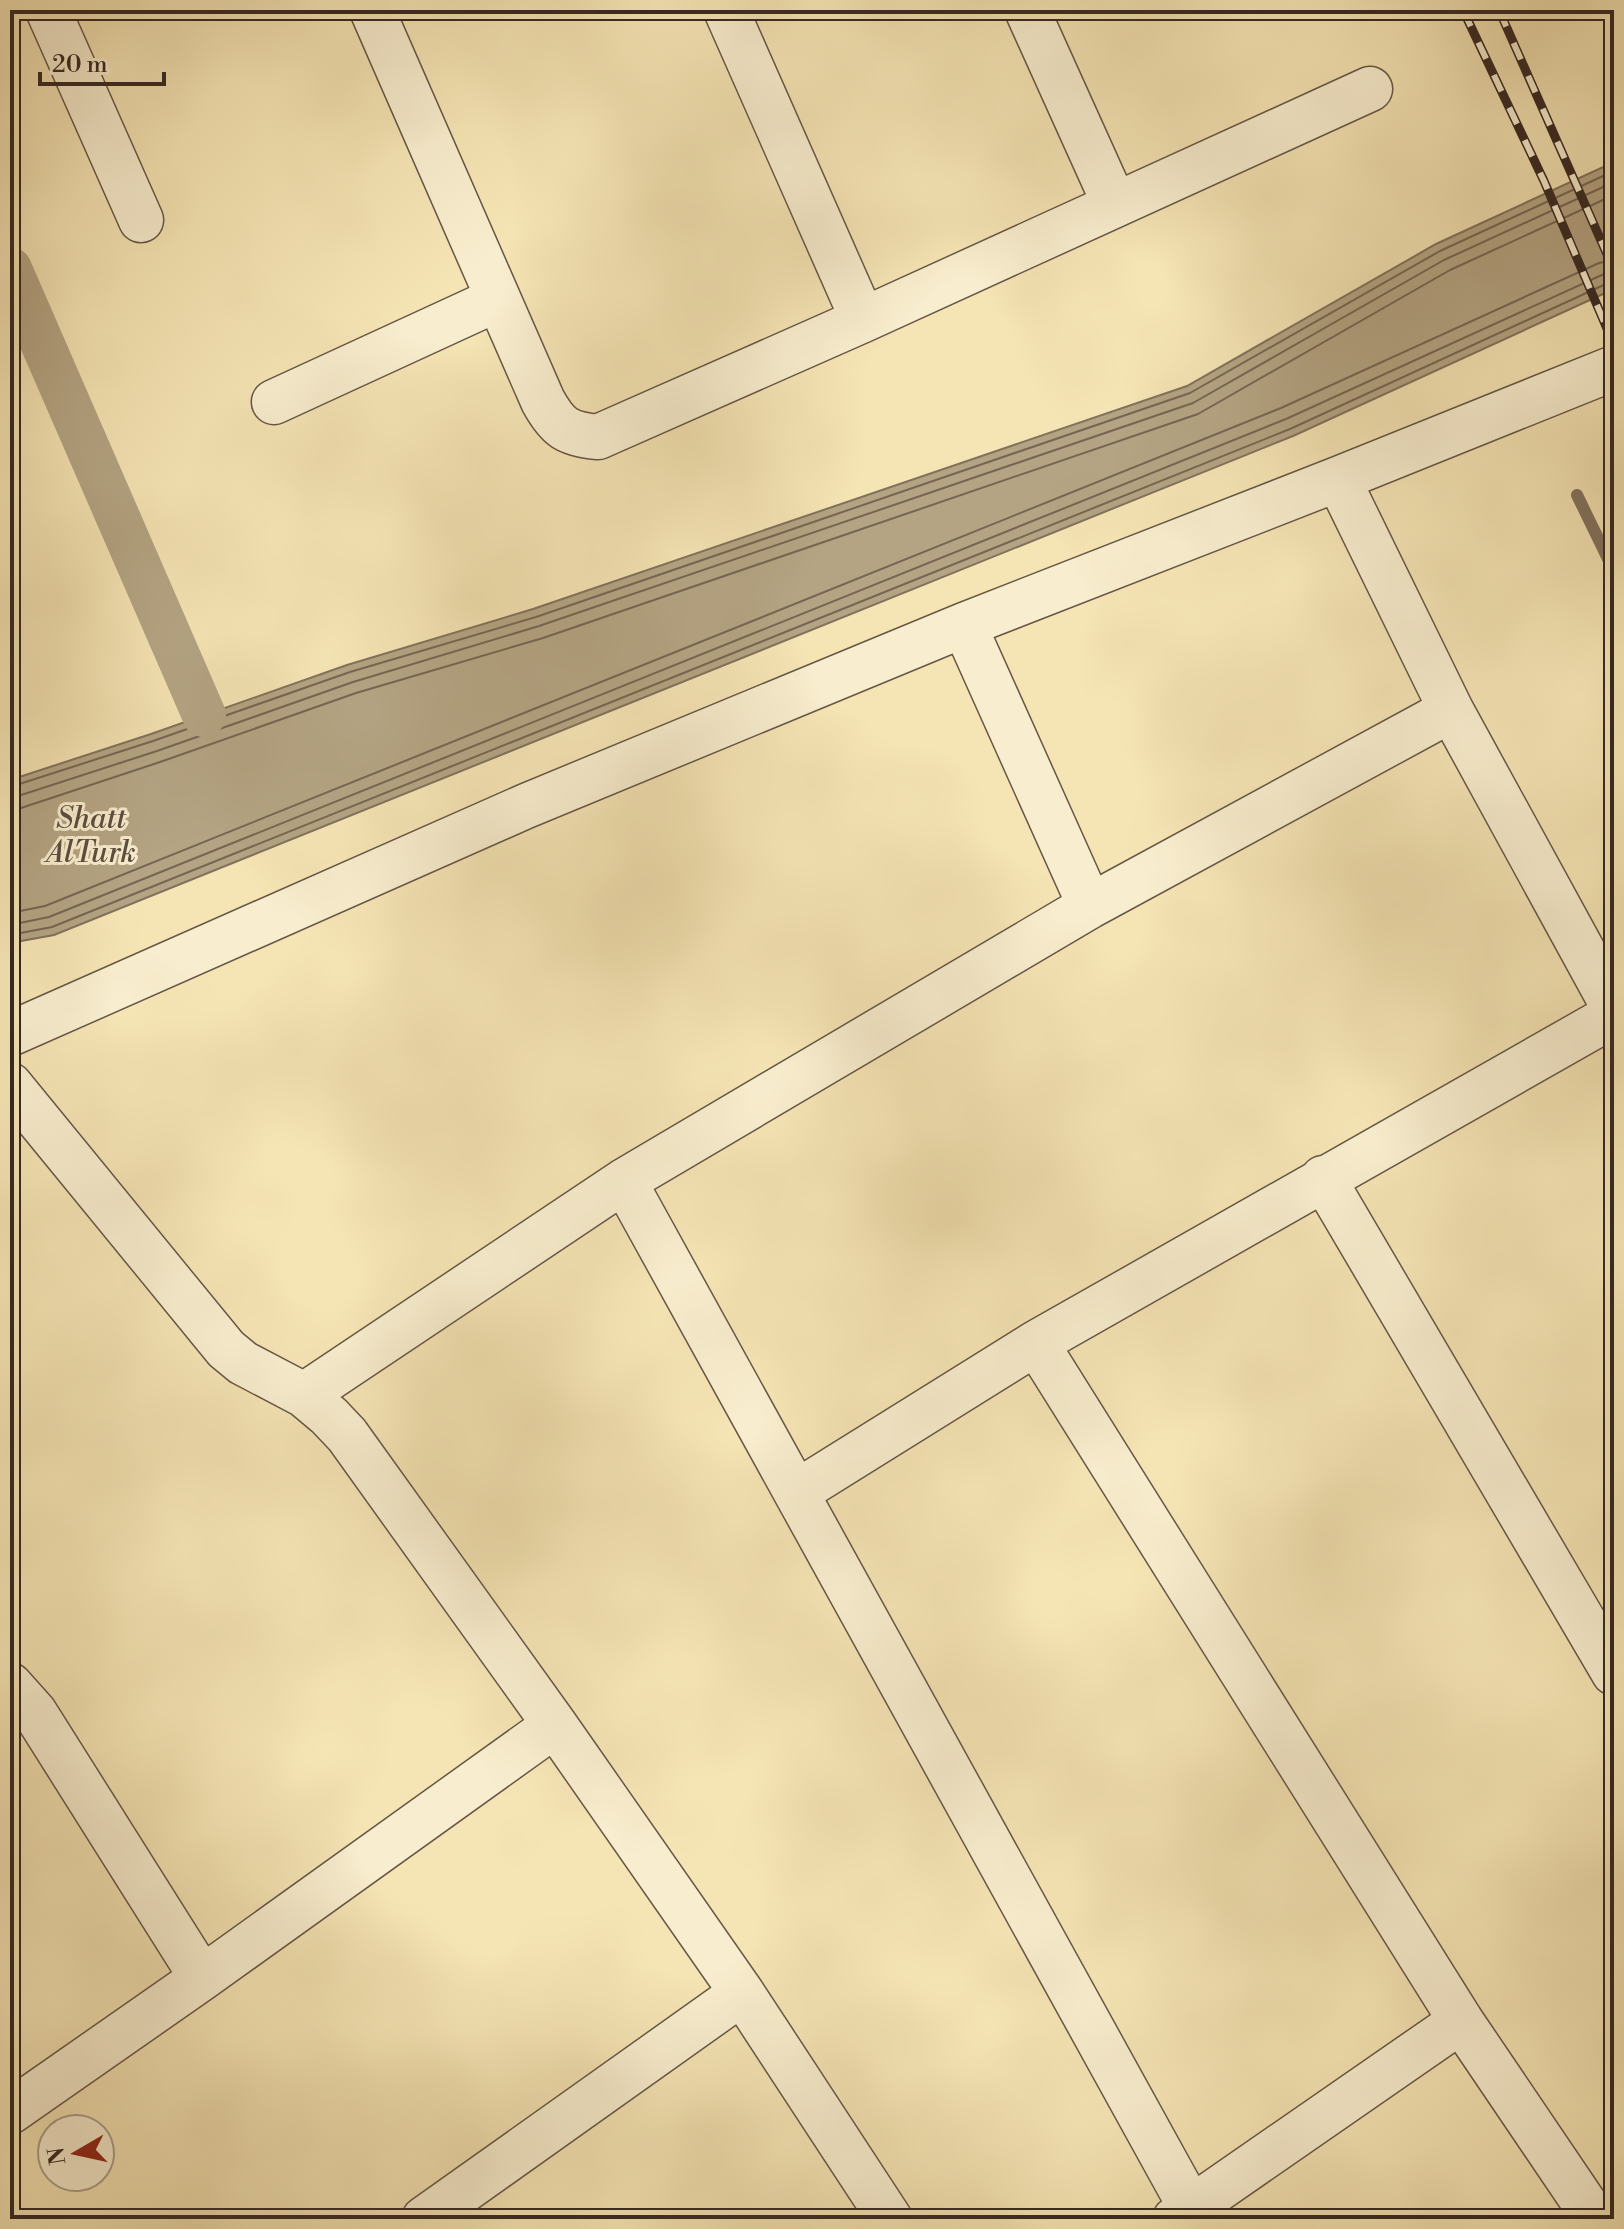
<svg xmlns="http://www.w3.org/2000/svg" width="1624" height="2229" viewBox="0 0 1624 2229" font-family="'Libre Bodoni',serif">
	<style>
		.water { fill: #b4a483; stroke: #82725d; stroke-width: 2 }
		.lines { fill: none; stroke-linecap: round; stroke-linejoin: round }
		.shore { stroke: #756653; stroke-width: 2 }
		.stream { stroke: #82725d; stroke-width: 12 }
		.canal { stroke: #b4a483; stroke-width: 44 }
		.minor-casing { stroke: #665747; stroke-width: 47 }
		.minor { stroke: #f8edce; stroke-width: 44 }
		.rail-casing { stroke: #362823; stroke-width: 9 }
		.rail { stroke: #f8edce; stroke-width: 6; stroke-dasharray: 18; stroke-linecap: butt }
		.labels { text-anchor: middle; stroke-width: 6; stroke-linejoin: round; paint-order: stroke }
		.water-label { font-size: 30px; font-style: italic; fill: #5c4d40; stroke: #f8edce }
	</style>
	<rect width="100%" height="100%" fill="#f5e4b4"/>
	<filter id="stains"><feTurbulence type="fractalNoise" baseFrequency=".0025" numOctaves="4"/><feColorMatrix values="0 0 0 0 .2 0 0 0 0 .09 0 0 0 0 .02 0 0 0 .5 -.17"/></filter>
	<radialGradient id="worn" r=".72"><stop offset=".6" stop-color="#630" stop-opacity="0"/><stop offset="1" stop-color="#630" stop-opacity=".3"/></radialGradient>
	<path class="water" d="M 1614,162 L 1614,289 L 1293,436 L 54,935 L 10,943 L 10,780 L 151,734 L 347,665 L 533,609 L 1187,386 L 1436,244 Z"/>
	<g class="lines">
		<path class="shore" d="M 10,787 L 153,741 L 350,672 L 536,617 L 1190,393 L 1440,251 L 1614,171
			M 10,797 L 18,796 L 157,751 L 353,682 L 539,626 L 1193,403 L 1444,260 L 1614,182
			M 10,809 L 21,808 L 160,762 L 356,693 L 543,638 L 1198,414 L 1450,270 L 1614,195
			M 10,913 L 45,906 L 1281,408 L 1599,263 L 1614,260
			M 10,925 L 49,917 L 1286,419 L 1604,274 L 1614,272
			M 10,935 L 52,927 L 1290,429 L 1608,283 L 1614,282"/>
		<path class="stream" d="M 1577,495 L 1614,571"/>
		<path class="canal" d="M 10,269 L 204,715"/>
		<g class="minor-casing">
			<path id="minor" d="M 48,10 L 141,220
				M 372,10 L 543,401 C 558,428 567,434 598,437 L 863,320 L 1370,89
				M 726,10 L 863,320
				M 1027,10 L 1115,205
				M 274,402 L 498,299
				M 1338,479 L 1451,710 L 1614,1008
				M 964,625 L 1090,906
				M 10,1034 L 526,806 L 964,625 L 1338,479 L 1614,368
				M 10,1085 L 226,1349 L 243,1363 L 304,1395 L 329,1416 L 347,1435 L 555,1725 L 742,1993 L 890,2219
				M 1323,1178 L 1614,1673
				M 624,1181 L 1191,2208
				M 1036,1343 L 1461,2021 L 1595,2219
				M 304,1395 L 624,1181 L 1090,906 L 1451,710
				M 797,1492 L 1036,1343 L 1614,1015
				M 10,1685 L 35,1713 L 202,1978
				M 10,2112 L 202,1978 L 555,1725
				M 424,2219 L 742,1993
				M 1175,2219 L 1461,2021"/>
		</g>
		<use href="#minor" class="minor"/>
		<g class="rail-casing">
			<path id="rail" d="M 1463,10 L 1544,181 L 1614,345
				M 1499,10 L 1614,270"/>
		</g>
		<use href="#rail" class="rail"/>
	</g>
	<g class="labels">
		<g class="water-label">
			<text x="91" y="828">Shatt<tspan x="91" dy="34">AlTurk</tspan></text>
		</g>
	</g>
	<rect width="1624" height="2229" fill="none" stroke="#f5e4b4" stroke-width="40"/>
	<rect x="12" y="12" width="1600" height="2205" fill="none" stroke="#362823" stroke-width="4"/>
	<rect x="20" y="20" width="1584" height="2189" fill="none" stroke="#362823" stroke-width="2"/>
	<g transform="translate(76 2153) rotate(261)"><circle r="38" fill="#f8edce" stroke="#aa9e8a" stroke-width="2"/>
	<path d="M0-6L14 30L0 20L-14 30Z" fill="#8f2418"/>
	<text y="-12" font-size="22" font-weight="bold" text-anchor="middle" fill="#362823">N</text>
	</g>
	<path d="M40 72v12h124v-12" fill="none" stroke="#362823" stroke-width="4"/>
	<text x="52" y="72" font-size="24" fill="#362823" stroke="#f8edce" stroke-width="6" paint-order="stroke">20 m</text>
	<rect width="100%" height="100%" filter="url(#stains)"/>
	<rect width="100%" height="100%" fill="url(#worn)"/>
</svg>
